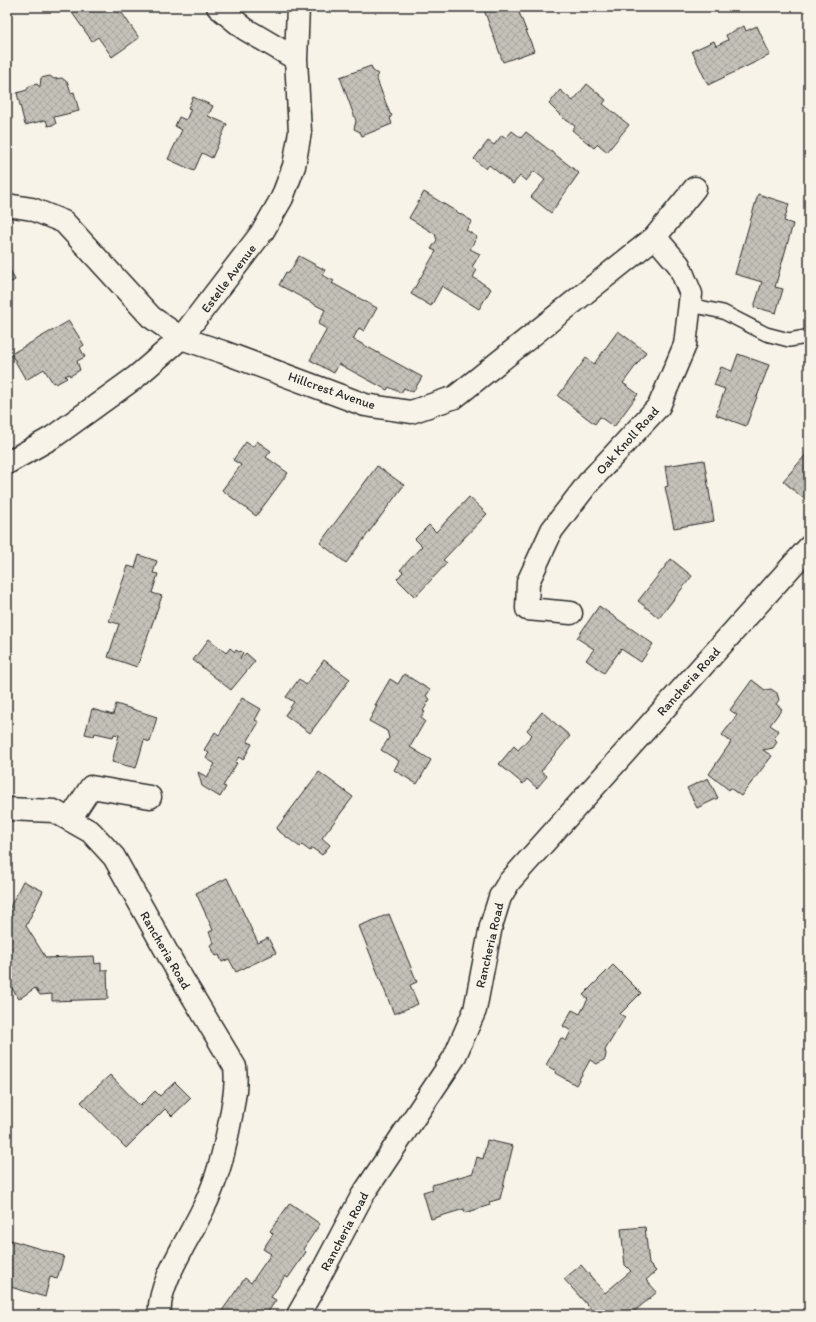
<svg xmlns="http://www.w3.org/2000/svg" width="816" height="1322" viewBox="0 0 816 1322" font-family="Itim,sans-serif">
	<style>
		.building { fill: url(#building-cross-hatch); stroke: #2b2b2b }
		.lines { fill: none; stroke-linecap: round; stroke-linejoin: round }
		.service-casing { stroke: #2b2b2b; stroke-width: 16 }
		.minor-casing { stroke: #2b2b2b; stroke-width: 25 }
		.service { stroke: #f7f3e8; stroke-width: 13 }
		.minor { stroke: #f7f3e8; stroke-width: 22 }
		.labels { text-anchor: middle; stroke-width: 4; stroke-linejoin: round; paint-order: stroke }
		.street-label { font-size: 13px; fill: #2b2b2b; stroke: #f7f3e8 }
	</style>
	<defs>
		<pattern id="building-cross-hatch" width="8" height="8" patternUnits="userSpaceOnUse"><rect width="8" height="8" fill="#c4c1b9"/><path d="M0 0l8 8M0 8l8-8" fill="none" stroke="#a9a69f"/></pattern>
	</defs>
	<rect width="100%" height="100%" fill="#f7f3e8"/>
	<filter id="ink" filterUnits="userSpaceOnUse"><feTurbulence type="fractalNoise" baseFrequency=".025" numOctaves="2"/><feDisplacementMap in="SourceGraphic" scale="8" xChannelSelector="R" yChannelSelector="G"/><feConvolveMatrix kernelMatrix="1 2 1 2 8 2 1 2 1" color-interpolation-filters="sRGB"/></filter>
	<g filter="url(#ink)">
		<path class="building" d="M 68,7 L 114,7 L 120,15 L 122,13 L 139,38 L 112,57 L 98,37 L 92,41 Z
			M 483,7 L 517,7 L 534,51 L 503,62 Z
			M 744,26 L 746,31 L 757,26 L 770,55 L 708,85 L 692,51 L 714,41 L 716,46 L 728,40 L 726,35 Z
			M 371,66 L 373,71 L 378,74 L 376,77 L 390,114 L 392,115 L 390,118 L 392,124 L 362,136 L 360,132 L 354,129 L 356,121 L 340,77 Z
			M 50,76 L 54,79 L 62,78 L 68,83 L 71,93 L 74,92 L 79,111 L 54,117 L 56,124 L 48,126 L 46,120 L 25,125 L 17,93 L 27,90 L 29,86 L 37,84 L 40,87 L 41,78 Z
			M 587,84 L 606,100 L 603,104 L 629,125 L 607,152 L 598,144 L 594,148 L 572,130 L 575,126 L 563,118 L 549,104 L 560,90 L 573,101 Z
			M 193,97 L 213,106 L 208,116 L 227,124 L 212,158 L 202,153 L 194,171 L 168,159 L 182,130 L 175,126 L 179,117 L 186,120 L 191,109 L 188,108 Z
			M 512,131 L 521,138 L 526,132 L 579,173 L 551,213 L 531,197 L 545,180 L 534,171 L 526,181 L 520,176 L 513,184 L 489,165 L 486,169 L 474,159 L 488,141 L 494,145 L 502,135 L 506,138 Z
			M 424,192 L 472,221 L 466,230 L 477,237 L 470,249 L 480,254 L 472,267 L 477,270 L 473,277 L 491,289 L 479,309 L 442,286 L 431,306 L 411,294 L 436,251 L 431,249 L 437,240 L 435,234 L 409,218 Z
			M 758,194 L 789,204 L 784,221 L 793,224 L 775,287 L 783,289 L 776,313 L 754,307 L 762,282 L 735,274 Z
			M 299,256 L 325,270 L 322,275 L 334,281 L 332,283 L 377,308 L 364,331 L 359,328 L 353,339 L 422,377 L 413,392 L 404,388 L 401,393 L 389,387 L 387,390 L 339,364 L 334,373 L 310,360 L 327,329 L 318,324 L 325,310 L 279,285 L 286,272 L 289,273 Z
			M 7,264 L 15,280 L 7,284 Z
			M 69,321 L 84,345 L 80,348 L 85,357 L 77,361 L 80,370 L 70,376 L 69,374 L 65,376 L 67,378 L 56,384 L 55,382 L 53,383 L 44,369 L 26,380 L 11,354 Z
			M 618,331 L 646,352 L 623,383 L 638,394 L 614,427 L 600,417 L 595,424 L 558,396 L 586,358 L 594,364 Z
			M 738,354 L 769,365 L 746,426 L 716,415 L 725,389 L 714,385 L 721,367 L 732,371 Z
			M 257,441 L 271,451 L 266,457 L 288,473 L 256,516 L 222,490 L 241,465 L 233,460 L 246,442 L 253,447 Z
			M 809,451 L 809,491 L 803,498 L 783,481 Z
			M 704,460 L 714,521 L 674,528 L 665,487 L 668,486 L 665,466 Z
			M 377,466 L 404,485 L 346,563 L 320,543 Z
			M 469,497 L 487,514 L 443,560 L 447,563 L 415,597 L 397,579 L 403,572 L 400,570 L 422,546 L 415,539 L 429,525 L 436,532 Z
			M 139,555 L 157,561 L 153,573 L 158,574 L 152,593 L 162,596 L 137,667 L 108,657 L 119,624 L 109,621 L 128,566 L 135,568 Z
			M 671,559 L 692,576 L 659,618 L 638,601 Z
			M 599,606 L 653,644 L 641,662 L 621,649 L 604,673 L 586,660 L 594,649 L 577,638 Z
			M 209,639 L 226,653 L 230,648 L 235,652 L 236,650 L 239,652 L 241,651 L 243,653 L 240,658 L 241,659 L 246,653 L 255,661 L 231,690 L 193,660 Z
			M 324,660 L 350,679 L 310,733 L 285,715 L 294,702 L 286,697 L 299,679 L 306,685 Z
			M 404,674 L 430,690 L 426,696 L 430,699 L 423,711 L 425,712 L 421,718 L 425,721 L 410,747 L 431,760 L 417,784 L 394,770 L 399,761 L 381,750 L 389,738 L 387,731 L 369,721 L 377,706 L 375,705 L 390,679 L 398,684 Z
			M 752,680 L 765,690 L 771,689 L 777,693 L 779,700 L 776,704 L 782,709 L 770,725 L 779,731 L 774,737 L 777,742 L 773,748 L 763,750 L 772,756 L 741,796 L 730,788 L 729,790 L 709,774 L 731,742 L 722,735 L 737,715 L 730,710 Z
			M 242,698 L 261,709 L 255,720 L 259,722 L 247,742 L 252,744 L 243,760 L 239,757 L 235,762 L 237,763 L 223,786 L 226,787 L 220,797 L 202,786 L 198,772 L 207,777 L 215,764 L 206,758 L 209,753 L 204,750 L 215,732 L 219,735 Z
			M 116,704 L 157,717 L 150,742 L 144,740 L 136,768 L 112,762 L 119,735 L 114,734 L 113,737 L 95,733 L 94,736 L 85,734 L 92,709 L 113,715 Z
			M 542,712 L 570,736 L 541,771 L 547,776 L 537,788 L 527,779 L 523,784 L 499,764 L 514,746 L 518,750 L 532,735 L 527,730 Z
			M 319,772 L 353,797 L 322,838 L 330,845 L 322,855 L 312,848 L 310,851 L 302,845 L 300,847 L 276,829 Z
			M 708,778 L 718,798 L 697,808 L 687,788 Z
			M 227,878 L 258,943 L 268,938 L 276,953 L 236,972 L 229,959 L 222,962 L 219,955 L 216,956 L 210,945 L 214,943 L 209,932 L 213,930 L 196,893 Z
			M 23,881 L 43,891 L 26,926 L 46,958 L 94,956 L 95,964 L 101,963 L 101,970 L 107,970 L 108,999 L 52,1001 L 52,994 L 40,995 L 35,988 L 19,999 L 7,981 L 7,969 L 9,967 L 7,964 L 7,913 Z
			M 389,914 L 417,982 L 410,985 L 418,1004 L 394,1014 L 359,926 Z
			M 613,965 L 641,993 L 620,1014 L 625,1017 L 605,1050 L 606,1054 L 605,1059 L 597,1064 L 590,1060 L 576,1085 L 555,1073 L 556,1071 L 546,1065 L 561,1038 L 566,1041 L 571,1031 L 563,1026 L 572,1010 L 580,1014 L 588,999 L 583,995 Z
			M 110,1075 L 140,1106 L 155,1091 L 160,1096 L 175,1082 L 191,1098 L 172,1116 L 165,1109 L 126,1148 L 81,1102 Z
			M 487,1140 L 513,1146 L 500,1199 L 489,1202 L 490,1205 L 465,1213 L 464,1209 L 431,1219 L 423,1192 L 433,1189 L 432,1185 L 473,1173 L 477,1157 L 483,1159 Z
			M 290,1203 L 320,1224 L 303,1249 L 306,1252 L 288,1278 L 285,1276 L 271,1297 L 276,1300 L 266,1315 L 219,1315 L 245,1278 L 251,1283 L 271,1254 L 263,1249 L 273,1234 L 270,1231 Z
			M 645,1227 L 649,1264 L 656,1271 L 646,1280 L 657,1292 L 630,1315 L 596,1315 L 564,1279 L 581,1265 L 605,1293 L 631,1271 L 625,1265 L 621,1229 Z
			M 7,1239 L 64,1256 L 57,1279 L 50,1277 L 45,1297 L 7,1286 L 9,1278 L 7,1278 Z"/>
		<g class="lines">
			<g class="service-casing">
				<path id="service" d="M 690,305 L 723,312 L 766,334 L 789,340 L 806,337"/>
			</g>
			<g class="minor-casing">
				<path id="minor" d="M 218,7 L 245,29 L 296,59
					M 7,205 L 32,209 L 64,222 L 151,317 L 181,338 L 223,352 L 365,405 L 411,412 L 455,397 L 655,237
					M 7,463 L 53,437 L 136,377 L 181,338 L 263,231 L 282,198 L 294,166 L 300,132 L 296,59 L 298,7
					M 571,613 L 527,609 L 528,582 L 552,530 L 589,482 L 659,406 L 685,345 L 691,294 L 679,265 L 655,237 L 695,188
					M 7,809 L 54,811 L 91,832 L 114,857 L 174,965 L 235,1067 C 237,1084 234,1099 231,1116 C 225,1148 218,1179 203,1209 C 190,1237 156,1286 160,1315
					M 70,819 L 91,787 L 150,797
					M 298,1315 L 314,1287 L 362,1196 L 454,1058 L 475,1010 L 491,926 L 500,897 L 509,882 L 809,547"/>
			</g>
			<use href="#service" class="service"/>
			<use href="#minor" class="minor"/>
		</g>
	</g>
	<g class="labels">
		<g class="street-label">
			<text transform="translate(228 278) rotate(-53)" y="5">Estelle Avenue</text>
			<text transform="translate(332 390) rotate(19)" y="5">Hillcrest Avenue</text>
			<text transform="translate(627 440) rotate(-48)" y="5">Oak Knoll Road</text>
			<text transform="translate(688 681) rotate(-48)" y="5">Rancheria Road</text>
			<text transform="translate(489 945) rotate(-77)" y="5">Rancheria Road</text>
			<text transform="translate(166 950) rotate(60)" y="5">Rancheria Road</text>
			<text transform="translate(344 1231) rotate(-62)" y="5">Rancheria Road</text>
		</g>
	</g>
	<rect width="816" height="1322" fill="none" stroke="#f7f3e8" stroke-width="24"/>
	<rect x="12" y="12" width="792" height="1298" fill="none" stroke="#2b2b2b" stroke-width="1.5" filter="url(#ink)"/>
</svg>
